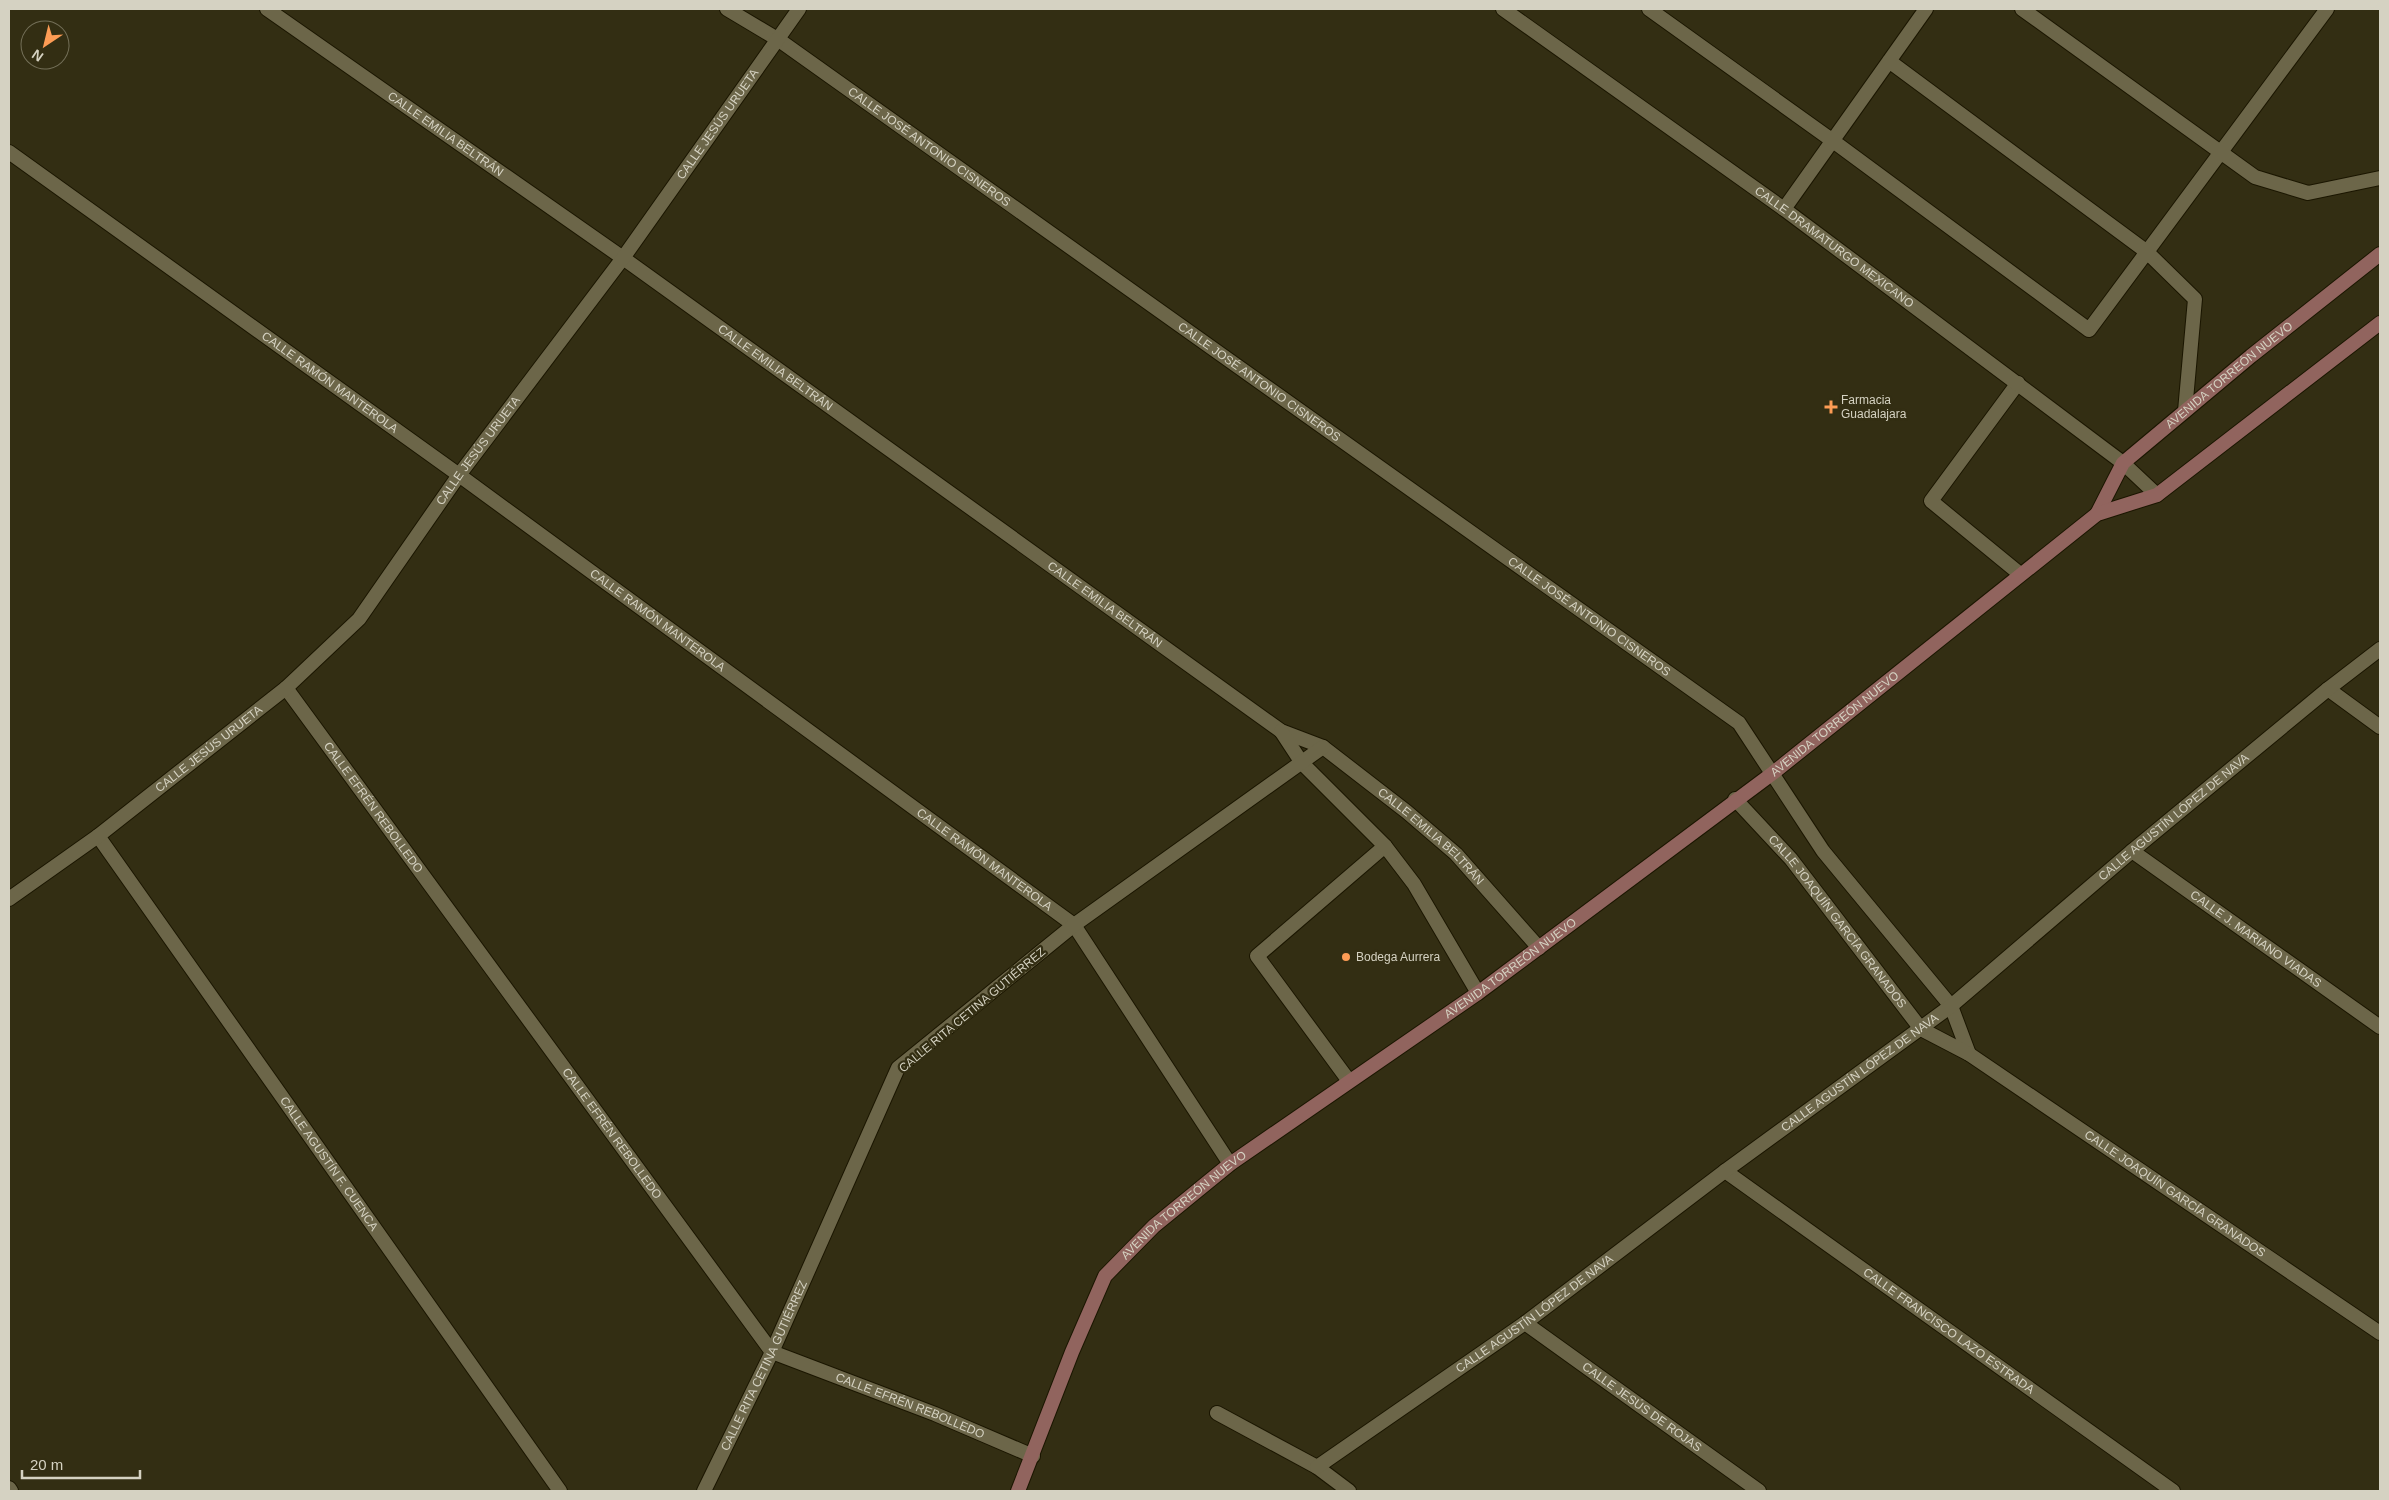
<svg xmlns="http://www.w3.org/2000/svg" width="2389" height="1500" viewBox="0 0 2389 1500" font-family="Helvetica,sans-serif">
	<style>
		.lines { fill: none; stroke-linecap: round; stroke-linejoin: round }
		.service-casing { stroke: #1b1600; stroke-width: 16 }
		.minor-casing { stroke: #1b1600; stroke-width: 16 }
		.tertiary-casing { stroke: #1b1600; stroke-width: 16 }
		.secondary-casing { stroke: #1b1600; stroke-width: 16 }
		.service { stroke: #6c6649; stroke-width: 14 }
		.minor { stroke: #6c6649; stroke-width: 14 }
		.tertiary { stroke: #6c6649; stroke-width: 14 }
		.secondary { stroke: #91645e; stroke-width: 14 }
		.poi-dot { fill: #fd9c55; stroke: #332e13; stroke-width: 2 }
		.labels { text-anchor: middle; stroke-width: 4.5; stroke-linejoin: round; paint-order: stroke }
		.street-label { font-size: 12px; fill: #d5d2c2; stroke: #332e13 }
		.poi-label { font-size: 12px; fill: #d5d2c2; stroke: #332e13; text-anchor: start }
	</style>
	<rect width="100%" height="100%" fill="#332e13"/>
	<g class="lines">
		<g class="service-casing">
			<path id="service" d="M 1649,9 L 1833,141 L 2089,330 L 2327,9
				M 2022,9 L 2255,177 L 2308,193 L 2380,178
				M 1889,61 L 2147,252 L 2195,299 L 2185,411
				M 1784,209 L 1926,9
				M 2018,383 L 1931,501 L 2020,574
				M 1349,1081 L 1257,956 L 1385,846"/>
		</g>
		<g class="minor-casing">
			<g id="minor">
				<path id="s1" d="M 267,9 L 623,258 L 1281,731 L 1323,747 L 1407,812 L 1456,854 L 1539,948"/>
				<path id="s2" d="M 727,9 L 779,40 L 1739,723 L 1823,851 L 1951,1006 L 1969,1054"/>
				<path id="s3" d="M 1503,9 L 1784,209 L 2123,463 L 2157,495"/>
				<path id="s4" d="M 9,152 L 459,475 L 1074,925 L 1230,1164"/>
				<path id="s5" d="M 286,688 L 772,1352 L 935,1414 L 1033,1456"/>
				<path d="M 2328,689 L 2380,727"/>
				<path d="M 1281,731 L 1302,763 L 1385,846 L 1414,884 L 1478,993"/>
				<path id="s6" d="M 1735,799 L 1791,859 L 1921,1029 L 1969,1054 L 2380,1333"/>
				<path id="s7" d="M 98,836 L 560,1491"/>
				<path id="s8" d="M 2132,851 L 2380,1027"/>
				<path id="s9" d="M 9,899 L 98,836 L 286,688 L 359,619 L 459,475 L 623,258 L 799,9"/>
				<path id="s10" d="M 1725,1171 L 2173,1491"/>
				<path id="s11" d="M 1525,1323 L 1759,1491"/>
				<path d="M 1217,1413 L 1317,1467 L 1349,1491"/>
				<path id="s12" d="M 1317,1467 L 1525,1323 L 1725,1171 L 1951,1006 L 2132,851 L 2328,689 L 2380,649"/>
				<path id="s13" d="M 704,1491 L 772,1352 L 898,1068 L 1074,925 L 1323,747"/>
			</g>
		</g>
		<g class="tertiary-casing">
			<path id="tertiary" d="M 9,1488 L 11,1491"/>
		</g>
		<g class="secondary-casing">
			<g id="secondary">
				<path id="s14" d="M 2097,514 L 2123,463 L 2251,356 L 2380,254"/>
				<path id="s15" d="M 1018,1491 L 1072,1352 L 1105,1276 L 1154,1226 L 1230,1164 L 1478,993 L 1773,773 L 2097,514 L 2157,495 L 2380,323"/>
			</g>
		</g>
		<use href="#service" class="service"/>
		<use href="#minor" class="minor"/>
		<use href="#tertiary" class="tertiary"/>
		<use href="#secondary" class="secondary"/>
	</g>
	<g class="poi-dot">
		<path d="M1828.5 399.5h5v5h5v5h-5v5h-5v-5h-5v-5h5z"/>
		<circle cx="1346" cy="957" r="5"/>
	</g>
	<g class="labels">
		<g class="street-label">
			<text dy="4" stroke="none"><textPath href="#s9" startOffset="1060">CALLE JESÚS URUETA</textPath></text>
			<text dy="4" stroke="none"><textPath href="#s1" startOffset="218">CALLE EMILIA BELTRÁN</textPath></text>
			<text dy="4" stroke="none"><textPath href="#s2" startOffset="245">CALLE JOSÉ ANTONIO CISNEROS</textPath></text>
			<text dy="4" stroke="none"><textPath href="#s3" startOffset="408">CALLE DRAMATURGO MEXICANO</textPath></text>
			<text dy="4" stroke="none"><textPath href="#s1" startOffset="622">CALLE EMILIA BELTRÁN</textPath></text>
			<text dy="4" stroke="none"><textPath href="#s14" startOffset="195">AVENIDA TORREÓN NUEVO</textPath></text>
			<text dy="4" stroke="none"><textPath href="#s2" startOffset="650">CALLE JOSÉ ANTONIO CISNEROS</textPath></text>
			<text dy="4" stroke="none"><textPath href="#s4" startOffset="395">CALLE RAMÓN MANTEROLA</textPath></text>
			<text dy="4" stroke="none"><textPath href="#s9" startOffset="655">CALLE JESÚS URUETA</textPath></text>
			<text dy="4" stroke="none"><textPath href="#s1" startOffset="1028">CALLE EMILIA BELTRÁN</textPath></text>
			<text dy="4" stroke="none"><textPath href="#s2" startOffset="1055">CALLE JOSÉ ANTONIO CISNEROS</textPath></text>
			<text dy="4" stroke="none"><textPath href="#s4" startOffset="800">CALLE RAMÓN MANTEROLA</textPath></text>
			<text dy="4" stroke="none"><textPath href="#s15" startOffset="1148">AVENIDA TORREÓN NUEVO</textPath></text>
			<text dy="4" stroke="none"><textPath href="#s9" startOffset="250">CALLE JESÚS URUETA</textPath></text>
			<text dy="4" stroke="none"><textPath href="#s5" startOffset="148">CALLE EFRÉN REBOLLEDO</textPath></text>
			<text dy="4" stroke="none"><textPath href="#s12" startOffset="1076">CALLE AGUSTÍN LÓPEZ DE NAVA</textPath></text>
			<text dy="4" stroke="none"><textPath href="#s1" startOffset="1430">CALLE EMILIA BELTRÁN</textPath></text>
			<text dy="4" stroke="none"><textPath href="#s4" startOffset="1205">CALLE RAMÓN MANTEROLA</textPath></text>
			<text dy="4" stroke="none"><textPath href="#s6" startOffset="160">CALLE JOAQUÍN GARCÍA GRANADOS</textPath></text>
			<text dy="4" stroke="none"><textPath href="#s8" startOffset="152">CALLE J. MARIANO VIADAS</textPath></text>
			<text dy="4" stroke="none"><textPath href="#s15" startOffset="742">AVENIDA TORREÓN NUEVO</textPath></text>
			<text transform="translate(972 1010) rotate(-40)" y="4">CALLE RITA CETINA GUTIÉRREZ</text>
			<text dy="4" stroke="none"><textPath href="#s12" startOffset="671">CALLE AGUSTÍN LÓPEZ DE NAVA</textPath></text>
			<text dy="4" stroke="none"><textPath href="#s5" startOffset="552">CALLE EFRÉN REBOLLEDO</textPath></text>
			<text dy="4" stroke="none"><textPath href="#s7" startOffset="401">CALLE AGUSTÍN F. CUENCA</textPath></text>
			<text dy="4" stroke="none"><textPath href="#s6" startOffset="599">CALLE JOAQUÍN GARCÍA GRANADOS</textPath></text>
			<text dy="4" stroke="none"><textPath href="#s15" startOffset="338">AVENIDA TORREÓN NUEVO</textPath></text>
			<text dy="4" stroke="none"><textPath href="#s12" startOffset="266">CALLE AGUSTÍN LÓPEZ DE NAVA</textPath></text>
			<text dy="4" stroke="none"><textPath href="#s10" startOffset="275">CALLE FRANCISCO LAZO ESTRADA</textPath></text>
			<text dy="4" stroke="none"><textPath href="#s13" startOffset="139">CALLE RITA CETINA GUTIÉRREZ</textPath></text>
			<text dy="4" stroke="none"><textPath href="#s5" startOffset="971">CALLE EFRÉN REBOLLEDO</textPath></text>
			<text dy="4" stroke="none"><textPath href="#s11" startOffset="144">CALLE JESÚS DE ROJAS</textPath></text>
		</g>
		<g class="poi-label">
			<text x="1841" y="404">Farmacia<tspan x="1841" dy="14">Guadalajara</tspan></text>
			<text x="1356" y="961">Bodega Aurrera</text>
		</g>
	</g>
	<rect width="2389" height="1500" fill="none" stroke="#d5d2c2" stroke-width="20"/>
	<g transform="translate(45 45) rotate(215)"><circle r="24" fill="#332e13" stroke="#747059"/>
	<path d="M0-4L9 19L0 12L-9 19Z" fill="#fd9c55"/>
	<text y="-8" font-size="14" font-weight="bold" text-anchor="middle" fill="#d5d2c2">N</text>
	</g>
	<path d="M22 1470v8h118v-8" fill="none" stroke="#d5d2c2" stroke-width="2.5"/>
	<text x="30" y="1470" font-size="15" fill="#d5d2c2" stroke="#332e13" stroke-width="4" paint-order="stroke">20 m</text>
</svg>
